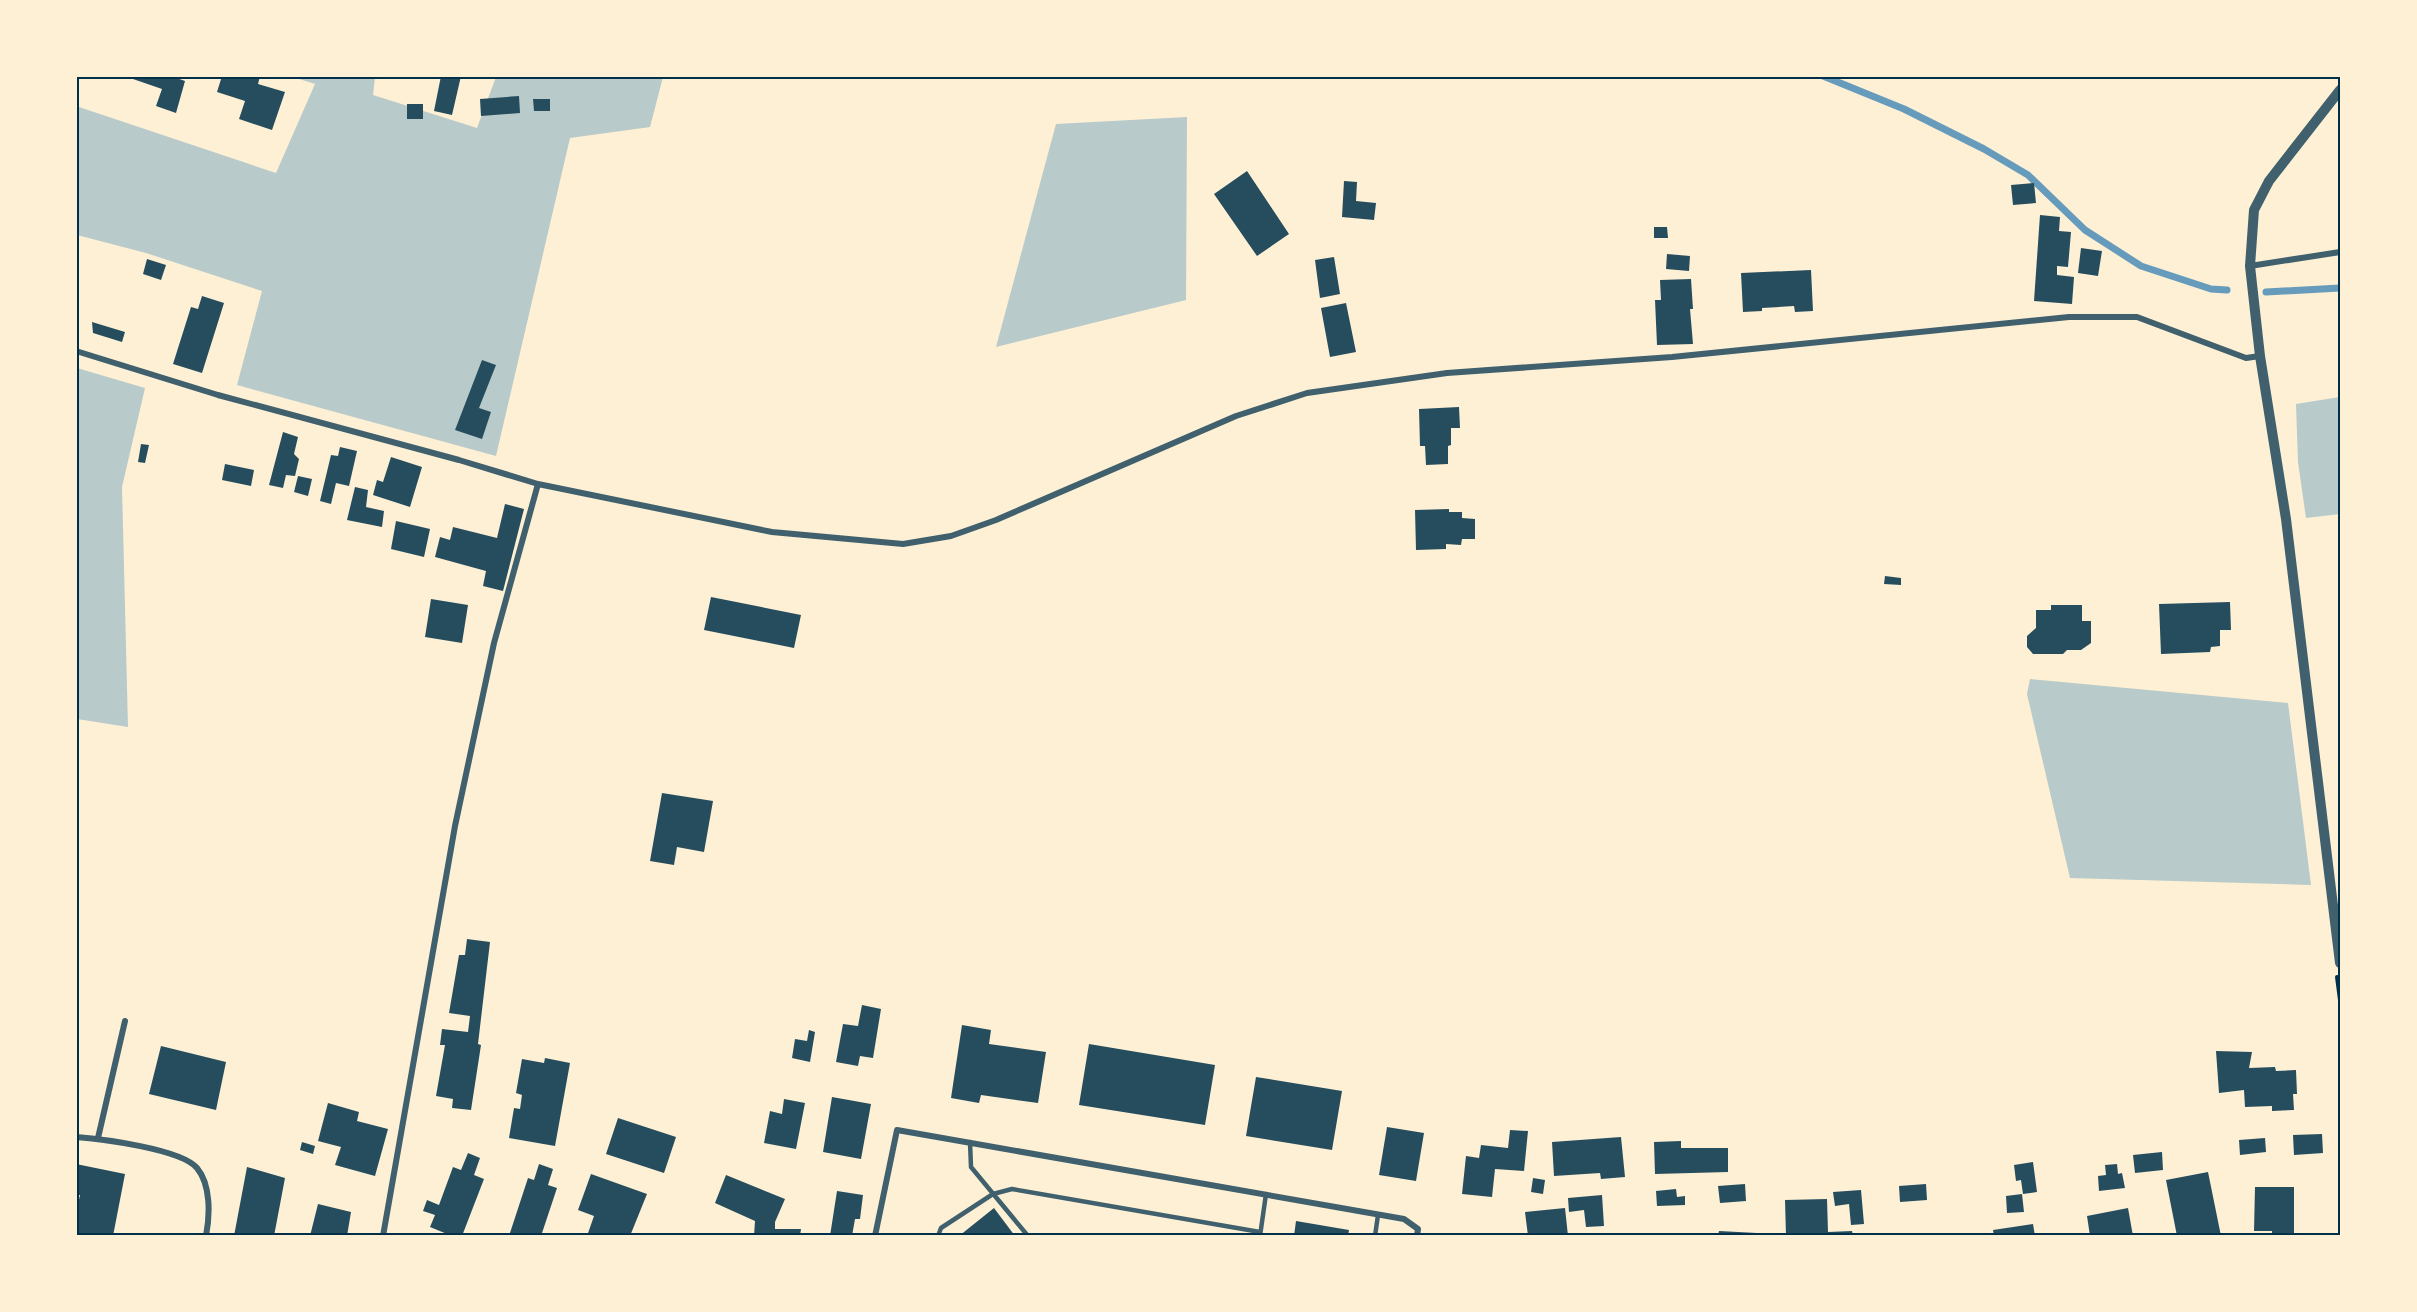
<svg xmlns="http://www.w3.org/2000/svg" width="2417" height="1312" viewBox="0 0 2417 1312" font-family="Helvetica,sans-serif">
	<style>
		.green { fill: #b9caca }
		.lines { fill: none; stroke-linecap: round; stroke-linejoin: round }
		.stream { stroke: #669bbc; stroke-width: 7 }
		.building { fill: #264d5e }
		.path { stroke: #003049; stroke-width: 4 }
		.service { stroke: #3f606c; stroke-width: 4.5 }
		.minor { stroke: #3f606c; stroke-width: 6 }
		.tertiary { stroke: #3f606c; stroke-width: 10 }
		.neatline { fill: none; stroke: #003049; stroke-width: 2 }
	</style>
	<rect width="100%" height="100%" fill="#fdf0d5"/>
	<path class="green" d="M 293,77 L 375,77 L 373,95 L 477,128 L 496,77 L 663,77 L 650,127 L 570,138 L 496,456 L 237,385 L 262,291 L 146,253 L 77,235 L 76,106 L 276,173 L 315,84 Z
		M 1187,117 L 1186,300 L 996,347 L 1056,124 Z
		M 77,368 L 145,388 L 122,487 L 128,727 L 77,719 Z
		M 2340,397 L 2340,514 L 2306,518 L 2298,462 L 2296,404 Z
		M 2030,679 L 2288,703 L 2311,885 L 2070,878 L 2027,694 Z"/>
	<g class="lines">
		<path class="stream" d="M 1823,76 L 1904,109 L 1984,149 L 2028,175 L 2085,230 L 2141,266 L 2211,289 L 2227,290
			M 2266,292 L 2340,288"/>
	</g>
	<path class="building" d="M 133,76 L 171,76 L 185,81 L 176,113 L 156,106 L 162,89 L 133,79 Z
		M 222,76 L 260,76 L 258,84 L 285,92 L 272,130 L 239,119 L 245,101 L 217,92 Z
		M 441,76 L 461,76 L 452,115 L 434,111 Z
		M 519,96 L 520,113 L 481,116 L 480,99 Z
		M 533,99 L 550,99 L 550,111 L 534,111 Z
		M 407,104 L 423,104 L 423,119 L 407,119 Z
		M 1247,171 L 1289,234 L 1257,256 L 1214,194 Z
		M 1344,181 L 1357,182 L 1356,201 L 1376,203 L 1374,220 L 1342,217 Z
		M 2034,183 L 2036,203 L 2013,205 L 2011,185 Z
		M 2040,215 L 2060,217 L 2059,231 L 2071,232 L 2068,267 L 2057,266 L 2057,275 L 2074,277 L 2072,304 L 2034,301 Z
		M 1654,227 L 1667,227 L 1668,238 L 1654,238 Z
		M 2081,248 L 2102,251 L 2098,276 L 2078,273 Z
		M 1667,254 L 1690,256 L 1689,271 L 1666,269 Z
		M 1334,257 L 1340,294 L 1320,298 L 1315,260 Z
		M 147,259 L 166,265 L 161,280 L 143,274 Z
		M 1811,270 L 1813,311 L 1795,312 L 1794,306 L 1762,308 L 1762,311 L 1743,312 L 1741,273 Z
		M 1691,279 L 1693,309 L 1690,309 L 1693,344 L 1657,345 L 1655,300 L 1661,300 L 1660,280 Z
		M 202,296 L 224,303 L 202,373 L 173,364 L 191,307 L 198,309 Z
		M 1346,303 L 1356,352 L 1330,357 L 1321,308 Z
		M 92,322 L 125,332 L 122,342 L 93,333 Z
		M 482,360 L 496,365 L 479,408 L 491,412 L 482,439 L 455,430 Z
		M 1459,407 L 1460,428 L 1451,428 L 1451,445 L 1448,446 L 1448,464 L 1426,465 L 1425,446 L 1420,446 L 1419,409 Z
		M 283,432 L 298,437 L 294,454 L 299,459 L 295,476 L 286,475 L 283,488 L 269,485 Z
		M 141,444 L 149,445 L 145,463 L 138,462 Z
		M 340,447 L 357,451 L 349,486 L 336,483 L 331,504 L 320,501 L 331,455 L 338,456 Z
		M 391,457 L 422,467 L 410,507 L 373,495 L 377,480 L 383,482 Z
		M 225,464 L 254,470 L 251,486 L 222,480 Z
		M 298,476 L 312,479 L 308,496 L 294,492 Z
		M 355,487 L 368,490 L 366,507 L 384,511 L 382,527 L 347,520 Z
		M 505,504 L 524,509 L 503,591 L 483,586 L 486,571 L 435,557 L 440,537 L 450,540 L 453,527 L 497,538 Z
		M 1449,509 L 1449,512 L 1462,512 L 1462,518 L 1475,519 L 1475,539 L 1462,539 L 1461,545 L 1446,544 L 1446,549 L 1416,550 L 1415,510 Z
		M 396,521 L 430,529 L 424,557 L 391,549 Z
		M 1885,576 L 1901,578 L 1901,585 L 1884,584 Z
		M 711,597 L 801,615 L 794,648 L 704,630 Z
		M 431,599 L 468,605 L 462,643 L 425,637 Z
		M 2230,602 L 2231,630 L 2220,630 L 2220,646 L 2211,647 L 2210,652 L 2161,654 L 2159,604 Z
		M 2051,605 L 2082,605 L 2082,621 L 2091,621 L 2091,643 L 2081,650 L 2067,650 L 2063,654 L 2033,654 L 2027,647 L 2027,636 L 2036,628 L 2036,610 L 2051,610 Z
		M 662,793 L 713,801 L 704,852 L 677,847 L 674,865 L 650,861 Z
		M 467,939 L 490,942 L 478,1044 L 481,1045 L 471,1110 L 452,1108 L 453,1099 L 436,1096 L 445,1045 L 440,1045 L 442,1029 L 468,1032 L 470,1016 L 449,1013 L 459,955 L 465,955 Z
		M 862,1005 L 881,1009 L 873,1058 L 860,1056 L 858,1066 L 836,1062 L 843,1024 L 858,1026 Z
		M 962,1025 L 991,1030 L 989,1044 L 1046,1052 L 1038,1103 L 981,1095 L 979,1103 L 951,1098 Z
		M 809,1030 L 815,1032 L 810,1062 L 792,1058 L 795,1039 L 807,1041 Z
		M 1089,1044 L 1215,1065 L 1205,1125 L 1079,1105 Z
		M 161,1046 L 226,1062 L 216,1110 L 149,1094 Z
		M 2216,1051 L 2252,1052 L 2249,1068 L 2275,1067 L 2276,1071 L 2296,1070 L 2297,1094 L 2293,1094 L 2294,1110 L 2272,1111 L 2272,1106 L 2245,1107 L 2244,1090 L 2219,1093 Z
		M 545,1058 L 570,1063 L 555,1146 L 509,1138 L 514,1108 L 520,1109 L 522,1095 L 516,1093 L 522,1059 L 544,1063 Z
		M 1256,1077 L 1342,1091 L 1332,1150 L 1246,1136 Z
		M 832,1097 L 871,1104 L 861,1159 L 823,1152 Z
		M 784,1099 L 805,1103 L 796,1149 L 764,1143 L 770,1111 L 782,1114 Z
		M 328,1103 L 359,1112 L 357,1121 L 388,1129 L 375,1176 L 335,1165 L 341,1147 L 318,1141 Z
		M 618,1118 L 676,1137 L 664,1173 L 606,1154 Z
		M 1387,1127 L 1424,1133 L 1416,1181 L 1379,1175 Z
		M 1510,1130 L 1528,1131 L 1524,1171 L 1495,1169 L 1492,1197 L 1462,1194 L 1466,1156 L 1479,1158 L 1481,1145 L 1508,1148 Z
		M 2322,1134 L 2323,1153 L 2294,1155 L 2293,1135 Z
		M 1621,1137 L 1625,1177 L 1601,1179 L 1600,1173 L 1554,1176 L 1552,1142 Z
		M 2265,1138 L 2266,1152 L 2240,1155 L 2239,1140 Z
		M 1681,1141 L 1681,1148 L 1728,1148 L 1728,1172 L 1655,1174 L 1654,1142 Z
		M 302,1142 L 315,1146 L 313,1154 L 300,1150 Z
		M 2162,1152 L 2163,1170 L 2135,1173 L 2133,1155 Z
		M 468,1153 L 480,1158 L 474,1175 L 484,1179 L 462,1236 L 452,1236 L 430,1227 L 435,1215 L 423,1211 L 427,1200 L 439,1205 L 453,1167 L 461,1170 Z
		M 2033,1162 L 2037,1192 L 2023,1194 L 2021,1180 L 2016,1181 L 2014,1165 Z
		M 76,1164 L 125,1174 L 113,1236 L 76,1236 L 76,1214 L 80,1195 L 76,1195 Z
		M 539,1164 L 553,1169 L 548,1185 L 557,1188 L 541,1236 L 509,1236 L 528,1178 L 534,1180 Z
		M 2117,1164 L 2118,1174 L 2122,1173 L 2125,1188 L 2099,1191 L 2098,1176 L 2106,1175 L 2105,1165 Z
		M 247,1167 L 285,1178 L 274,1236 L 234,1236 Z
		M 2208,1172 L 2221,1236 L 2177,1236 L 2166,1180 Z
		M 591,1174 L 647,1194 L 630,1236 L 587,1236 L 594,1216 L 578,1210 Z
		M 726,1175 L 785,1199 L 775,1222 L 775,1229 L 801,1229 L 800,1236 L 754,1236 L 755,1221 L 715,1203 Z
		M 1533,1178 L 1545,1180 L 1543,1194 L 1531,1192 Z
		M 1745,1184 L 1746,1201 L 1720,1203 L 1718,1186 Z
		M 1926,1184 L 1927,1200 L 1900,1202 L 1899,1186 Z
		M 2255,1187 L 2294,1187 L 2294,1236 L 2272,1236 L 2272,1231 L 2254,1231 Z
		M 1676,1189 L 1677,1197 L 1685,1196 L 1685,1205 L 1657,1206 L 1656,1191 Z
		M 1861,1190 L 1864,1224 L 1851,1225 L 1849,1204 L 1835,1206 L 1833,1192 Z
		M 837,1191 L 863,1195 L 860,1219 L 855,1219 L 852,1236 L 830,1236 Z
		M 2022,1194 L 2024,1212 L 2007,1213 L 2006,1196 Z
		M 1602,1195 L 1604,1226 L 1586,1227 L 1584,1210 L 1569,1212 L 1568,1198 Z
		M 1827,1199 L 1828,1232 L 1852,1231 L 1853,1236 L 1786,1236 L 1785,1200 Z
		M 318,1204 L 351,1212 L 347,1236 L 310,1236 Z
		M 994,1208 L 1015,1236 L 959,1236 Z
		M 1565,1208 L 1568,1236 L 1528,1236 L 1525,1212 Z
		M 2128,1208 L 2133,1236 L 2090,1236 L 2087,1216 Z
		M 1296,1221 L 1349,1230 L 1348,1236 L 1294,1236 Z
		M 2033,1224 L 2035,1236 L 1994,1236 L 1993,1230 Z
		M 1719,1231 L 1757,1233 L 1757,1236 L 1718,1236 Z"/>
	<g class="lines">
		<path class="path" d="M 2337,977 L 2340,1000"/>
		<path class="service" d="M 970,1142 L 971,1167 L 1028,1236
			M 938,1236 L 941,1228 L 993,1194 L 1012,1189 L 1260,1232
			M 1260,1236 L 1266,1194
			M 1375,1236 L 1378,1215"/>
		<path class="minor" d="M 2250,266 L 2340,252
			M 76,351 L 218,395 L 459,460 L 538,484 L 772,532 L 903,544 L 951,536 L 996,520 L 1236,416 L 1307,393 L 1447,373 L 1672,357 L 2069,317 L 2137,317 L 2246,358 L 2260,356
			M 76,1137 C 102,1139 181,1149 197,1168 C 211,1185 210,1215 206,1236
			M 98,1138 L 125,1021
			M 383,1236 L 455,826 L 494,643 L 538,484
			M 875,1236 L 897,1130 L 1404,1219 L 1418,1229 L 1417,1236"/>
		<path class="tertiary" d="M 2340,90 L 2269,181 L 2254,210 L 2250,266 L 2260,356 L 2286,519 L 2340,963"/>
	</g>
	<rect width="2417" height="1312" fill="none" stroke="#fdf0d5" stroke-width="156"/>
	<rect x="78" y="78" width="2261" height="1156" class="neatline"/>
</svg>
